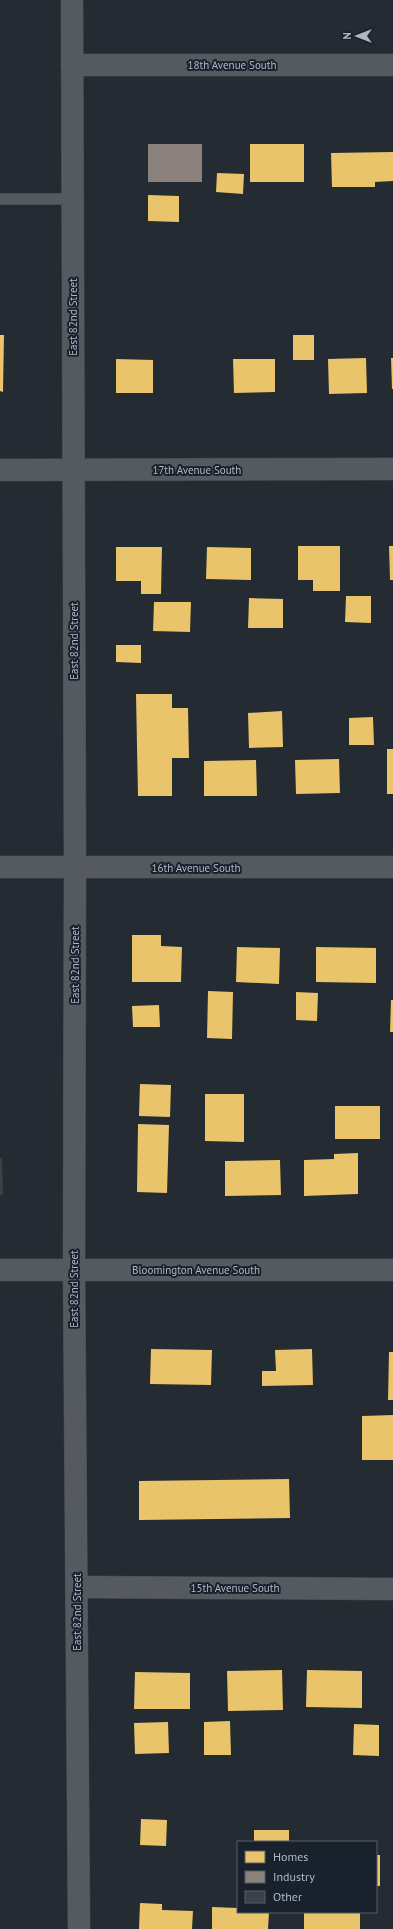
<svg xmlns="http://www.w3.org/2000/svg" width="393" height="1929" viewBox="0 0 393 1929" font-family="'PT Sans',sans-serif">
	<style>
		.homes { fill: #e9c46a }
		.industry { fill: #8a817c }
		.building { fill: #3c4147 }
		.lines { fill: none; stroke-linecap: round; stroke-linejoin: round }
		.service-casing { stroke: #42474c; stroke-width: 12 }
		.minor-casing { stroke: #42474c; stroke-width: 23 }
		.tertiary-casing { stroke: #42474c; stroke-width: 23 }
		.service { stroke: #555a60; stroke-width: 11 }
		.minor { stroke: #555a60; stroke-width: 22 }
		.tertiary { stroke: #555a60; stroke-width: 22 }
		.labels { text-anchor: middle; stroke-width: 4; stroke-linejoin: round; paint-order: stroke }
		.street-label { font-size: 11px; fill: #aeb8c4; stroke: #19222c }
	</style>
	<rect width="100%" height="100%" fill="#252b32"/>
	<path class="homes" d="M 250,144 L 304,144 L 304,182 L 250,182 Z
		M 393,152 L 393,181 L 375,182 L 375,187 L 332,187 L 331,153 Z
		M 217,173 L 244,174 L 243,194 L 216,192 Z
		M 148,195 L 179,196 L 179,222 L 148,221 Z
		M 0,335 L 4,335 L 3,392 L 0,391 Z
		M 293,335 L 314,335 L 314,360 L 293,360 Z
		M 366,358 L 367,393 L 329,394 L 328,359 Z
		M 391,358 L 393,358 L 393,389 L 392,389 Z
		M 116,359 L 153,360 L 153,393 L 116,393 Z
		M 233,359 L 275,359 L 275,392 L 234,393 Z
		M 298,546 L 340,546 L 340,591 L 313,591 L 313,580 L 298,580 Z
		M 389,546 L 393,546 L 393,580 L 390,580 Z
		M 116,547 L 162,547 L 161,594 L 141,594 L 141,581 L 116,581 Z
		M 207,547 L 251,548 L 251,580 L 206,579 Z
		M 346,596 L 371,596 L 371,623 L 345,622 Z
		M 249,598 L 283,599 L 283,628 L 248,628 Z
		M 154,602 L 191,602 L 190,632 L 153,631 Z
		M 116,645 L 141,645 L 141,663 L 116,662 Z
		M 136,694 L 172,694 L 172,708 L 188,708 L 189,758 L 172,758 L 172,796 L 138,796 Z
		M 282,711 L 283,747 L 249,748 L 248,713 Z
		M 373,717 L 374,745 L 349,745 L 349,718 Z
		M 387,749 L 393,749 L 393,794 L 387,794 Z
		M 339,759 L 340,793 L 296,794 L 295,760 Z
		M 256,760 L 257,796 L 204,796 L 204,761 Z
		M 132,935 L 161,935 L 161,946 L 182,947 L 181,982 L 132,982 Z
		M 237,947 L 280,948 L 279,984 L 236,982 Z
		M 316,947 L 376,948 L 376,983 L 316,982 Z
		M 208,991 L 233,992 L 232,1039 L 207,1038 Z
		M 296,992 L 318,993 L 317,1021 L 296,1020 Z
		M 391,1000 L 393,1000 L 393,1032 L 390,1032 Z
		M 159,1005 L 160,1027 L 133,1027 L 132,1006 Z
		M 140,1084 L 171,1085 L 170,1117 L 139,1116 Z
		M 205,1094 L 244,1094 L 244,1142 L 205,1141 Z
		M 335,1106 L 380,1106 L 380,1139 L 335,1139 Z
		M 138,1124 L 169,1125 L 167,1193 L 137,1192 Z
		M 358,1153 L 358,1194 L 304,1196 L 304,1160 L 334,1159 L 334,1154 Z
		M 280,1160 L 281,1195 L 225,1196 L 225,1161 Z
		M 151,1349 L 212,1350 L 211,1385 L 150,1384 Z
		M 312,1349 L 313,1385 L 262,1386 L 262,1371 L 276,1371 L 275,1350 Z
		M 389,1352 L 393,1352 L 393,1400 L 388,1400 Z
		M 393,1415 L 393,1460 L 362,1460 L 362,1416 Z
		M 289,1479 L 290,1518 L 139,1520 L 139,1481 Z
		M 282,1670 L 283,1710 L 228,1711 L 227,1671 Z
		M 307,1670 L 362,1671 L 362,1708 L 306,1707 Z
		M 135,1672 L 190,1673 L 190,1709 L 134,1709 Z
		M 230,1721 L 231,1755 L 204,1755 L 204,1722 Z
		M 168,1722 L 169,1753 L 135,1754 L 134,1723 Z
		M 354,1724 L 379,1725 L 379,1756 L 353,1755 Z
		M 141,1819 L 167,1820 L 166,1846 L 140,1845 Z
		M 254,1830 L 289,1830 L 289,1842 L 254,1842 Z
		M 376,1855 L 380,1855 L 380,1886 L 376,1886 Z
		M 140,1903 L 162,1904 L 162,1910 L 193,1911 L 192,1929 L 139,1929 Z
		M 212,1907 L 238,1908 L 238,1912 L 269,1912 L 268,1929 L 212,1929 Z
		M 304,1912 L 360,1912 L 360,1929 L 304,1929 Z"/>
	<path class="industry" d="M 148,144 L 202,144 L 202,182 L 148,182 Z"/>
	<path class="building" d="M 0,1158 L 2,1158 L 3,1195 L 0,1195 Z"/>
	<g class="lines">
		<g class="service-casing">
			<path id="service" d="M 0,199 L 72,199"/>
		</g>
		<g class="minor-casing">
			<path id="minor" d="M 72,65 L 393,65
				M 0,470 L 393,469
				M 0,867 L 393,867
				M 0,1270 L 393,1270
				M 77,1587 L 393,1589"/>
		</g>
		<g class="tertiary-casing">
			<path id="tertiary" d="M 72,0 L 75,868 L 74,1270 L 79,1929"/>
		</g>
		<use href="#service" class="service"/>
		<use href="#minor" class="minor"/>
		<use href="#tertiary" class="tertiary"/>
	</g>
	<g class="labels">
		<g class="street-label">
			<text x="232" y="69">18th Avenue South</text>
			<text transform="translate(73 317) rotate(-90)" y="4">East 82nd Street</text>
			<text x="197" y="474">17th Avenue South</text>
			<text transform="translate(74 641) rotate(-90)" y="4">East 82nd Street</text>
			<text x="196" y="872">16th Avenue South</text>
			<text transform="translate(75 965) rotate(-90)" y="4">East 82nd Street</text>
			<text x="196" y="1274">Bloomington Avenue South</text>
			<text transform="translate(74 1289) rotate(-90)" y="4">East 82nd Street</text>
			<text x="235" y="1592">15th Avenue South</text>
			<text transform="translate(77 1612) rotate(-90)" y="4">East 82nd Street</text>
		</g>
	</g>
	<rect x="237" y="1841" width="140" height="72" fill="#19222c" stroke="#555e69"/>
	<rect x="245" y="1851" width="20" height="12" fill="#e9c46a" stroke="#555e69"/>
	<text x="273" y="1861" font-size="12" fill="#aeb8c4">Homes</text>
	<rect x="245" y="1871" width="20" height="12" fill="#8a817c" stroke="#555e69"/>
	<text x="273" y="1881" font-size="12" fill="#aeb8c4">Industry</text>
	<rect x="245" y="1891" width="20" height="12" fill="#3c4147" stroke="#555e69"/>
	<text x="273" y="1901" font-size="12" fill="#aeb8c4">Other</text>
	<g transform="translate(357 36) rotate(270)" stroke="#19222c" stroke-width="3" paint-order="stroke">
	<path d="M0-3L7 15L0 10L-7 15Z" fill="#aeb8c4"/>
	<text y="-6" font-size="11" font-weight="bold" text-anchor="middle" fill="#aeb8c4">N</text>
	</g>
</svg>
